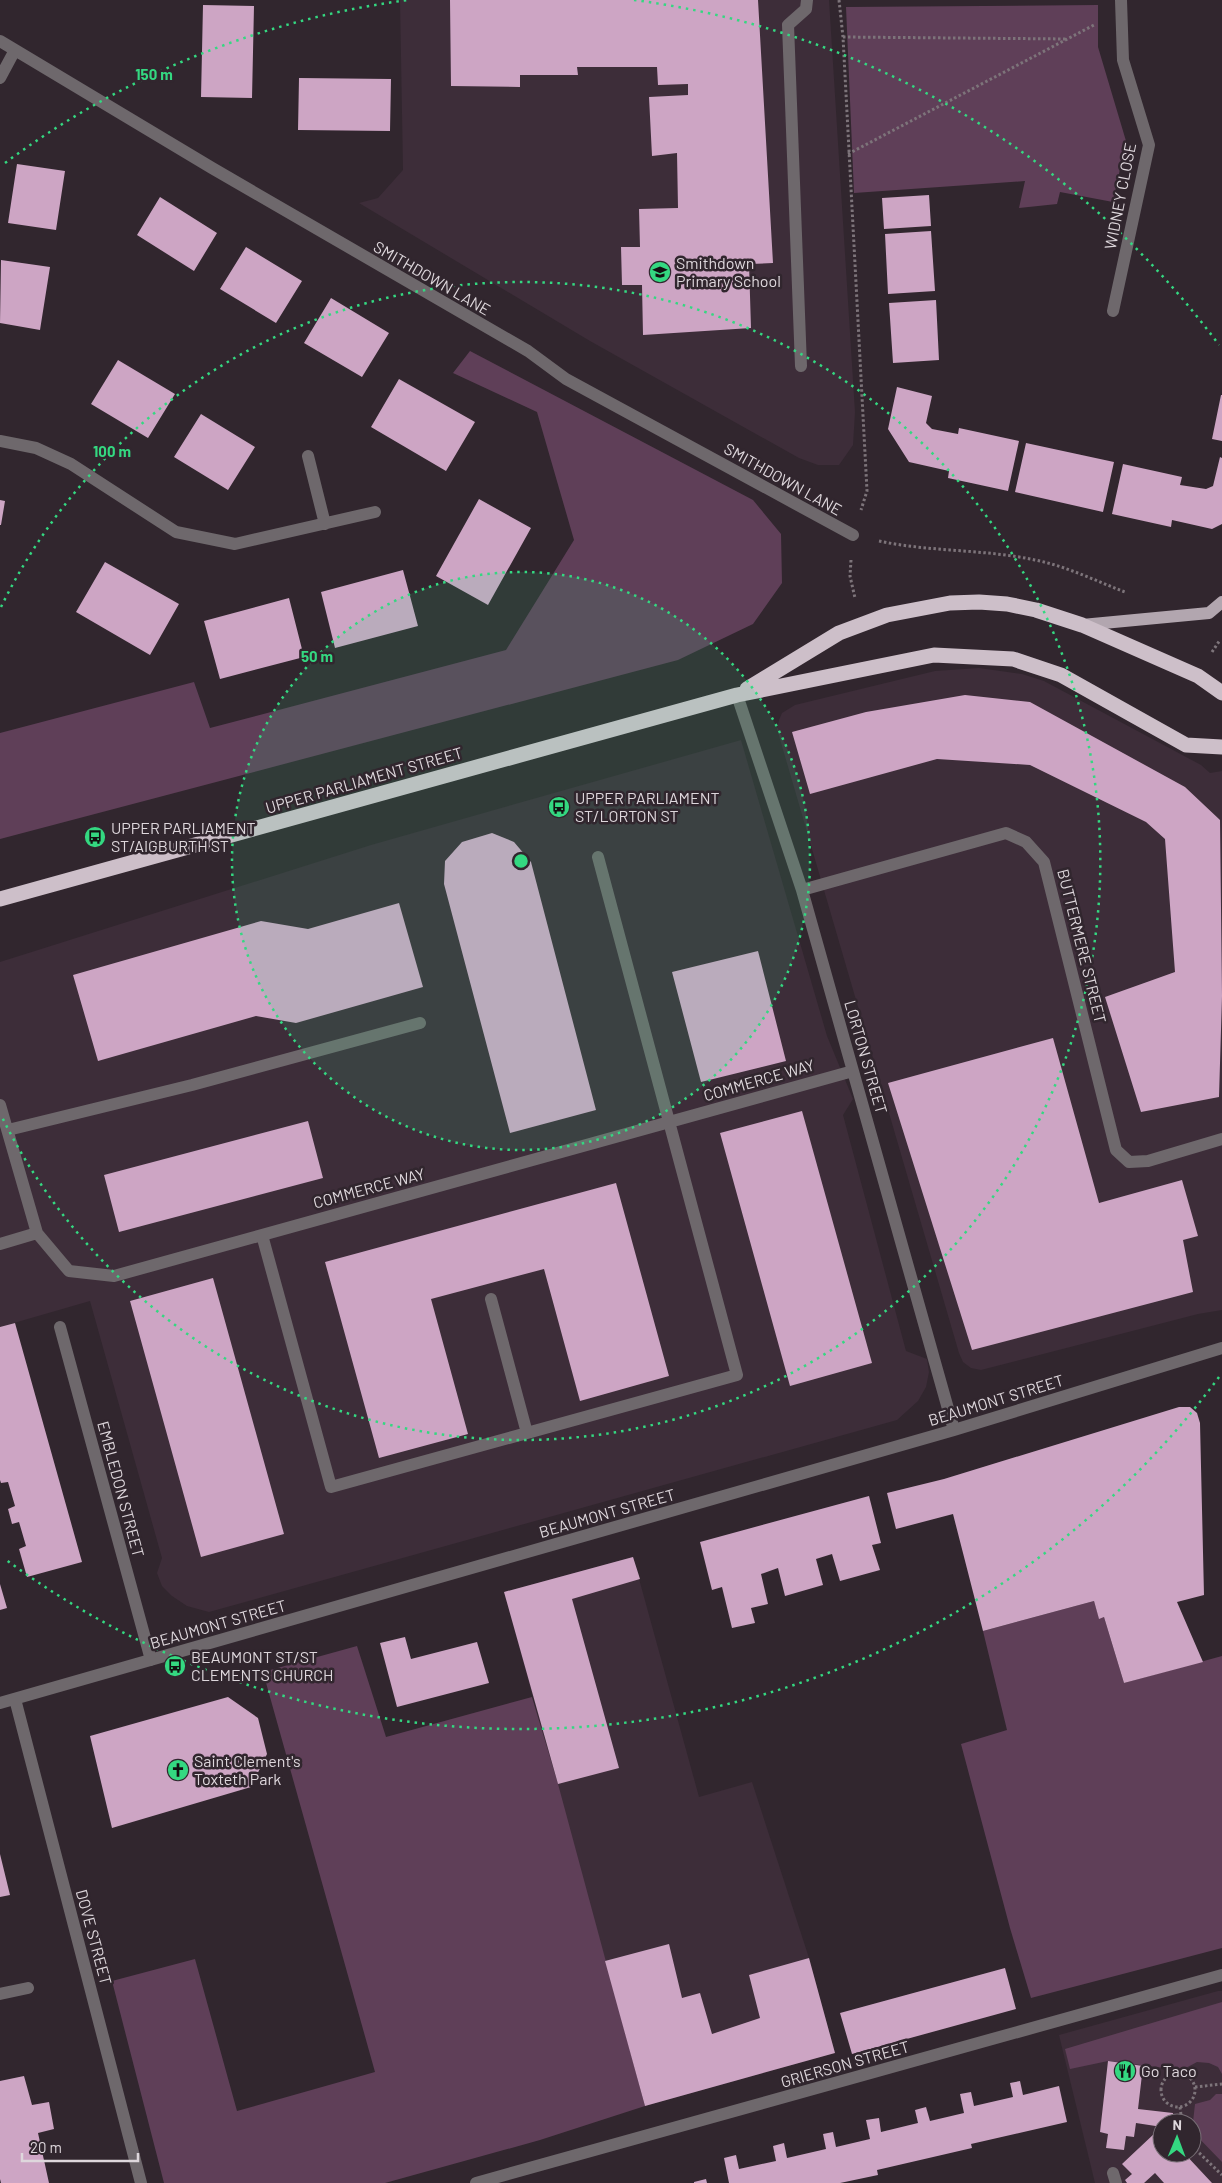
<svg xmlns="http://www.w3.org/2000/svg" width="1222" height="2183" viewBox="0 0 1222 2183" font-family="Barlow,sans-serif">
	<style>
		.built { fill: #3d2d39; fill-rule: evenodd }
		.green { fill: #5f3f58 }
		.building { fill: #cda5c4 }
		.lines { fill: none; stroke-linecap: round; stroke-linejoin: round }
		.path { stroke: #7d747a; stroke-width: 3; stroke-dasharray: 2.5 2.5; stroke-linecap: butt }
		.minor { stroke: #6e686c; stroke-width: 12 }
		.major { stroke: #b2a6af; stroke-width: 12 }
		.highway { stroke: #cdbfc9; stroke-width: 15 }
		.ring { fill: none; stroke: #34d881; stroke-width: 2.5; stroke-dasharray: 2.5 5 }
		.labels { text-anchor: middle; stroke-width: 5; stroke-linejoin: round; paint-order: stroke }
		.street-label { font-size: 16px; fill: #ded7dc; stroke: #31262e }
		.poi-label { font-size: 16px; fill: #ded7dc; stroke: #31262e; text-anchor: start }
		.centre { fill: #34d881; stroke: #31262e; stroke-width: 2.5 }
		.ring-label { font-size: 15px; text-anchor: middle; font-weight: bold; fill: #34d881; stroke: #31262e; stroke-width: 5; stroke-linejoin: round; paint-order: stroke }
	</style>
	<rect width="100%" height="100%" fill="#31262e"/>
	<path class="built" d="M 400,0 L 829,0 L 855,412 L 853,445 L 839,465 L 818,465 L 799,458 L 590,341 L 359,203 L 378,198 L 403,170 Z
		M 979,668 L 1022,674 L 1044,681 L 1201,765 L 1210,773 L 1222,771 L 1222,1310 L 1198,1314 L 981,1370 L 971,1368 L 963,1362 L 959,1353 L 777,729 L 779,720 L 782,713 L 795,705 L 935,671 Z
		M 741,740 L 827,1036 L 853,1099 L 843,1115 L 906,1351 L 927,1359 L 929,1372 L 926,1387 L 918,1401 L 897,1420 L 209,1612 L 187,1606 L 172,1596 L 162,1586 L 157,1573 L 162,1558 L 90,1301 L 0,1327 L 0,962 L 371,845 Z
		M 633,1557 L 699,1797 L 752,1782 L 809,1958 L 835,2053 L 645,2106 L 504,1592 Z
		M 1218,1991 L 1222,1991 L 1222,2183 L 1095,2183 L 1059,2035 ZM 1162,2123 L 1192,2123 L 1192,2153 L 1162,2153 Z"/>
	<path class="green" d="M 1098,5 L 1098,47 L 1126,141 L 1113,202 L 1060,192 L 1057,204 L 1019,208 L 1025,181 L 854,193 L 846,7 Z
		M 470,351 L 753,500 L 781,534 L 782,583 L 753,624 L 678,660 L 0,839 L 0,733 L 194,682 L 210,728 L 506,650 L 574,540 L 537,412 L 453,373 Z
		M 1094,1601 L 1099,1618 L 1104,1617 L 1124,1683 L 1222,1656 L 1222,1948 L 1031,1998 L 1010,1928 L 961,1744 L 1007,1730 L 983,1631 Z
		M 357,1646 L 386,1737 L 532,1697 L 558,1784 L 645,2106 L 540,2140 L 385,2183 L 164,2183 L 112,1981 L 195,1959 L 237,2111 L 375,2072 L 263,1672 Z
		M 1222,2002 L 1222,2074 L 1218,2067 L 1209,2063 L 1197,2062 L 1182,2070 L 1108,2061 L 1070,2069 L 1065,2049 Z
		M 1216,2094 L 1222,2094 L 1222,2162 L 1192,2131 L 1195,2104 L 1210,2100 Z"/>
	<path class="building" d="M 450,0 L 758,0 L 773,263 L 749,264 L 751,328 L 643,335 L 642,285 L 622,285 L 621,247 L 640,247 L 639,209 L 678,208 L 677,153 L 652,156 L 649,97 L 688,95 L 688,84 L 658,85 L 657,67 L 577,67 L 578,75 L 520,75 L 520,87 L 451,86 Z
		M 203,5 L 254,6 L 252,98 L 201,97 Z
		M 299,78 L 391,79 L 390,131 L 298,130 Z
		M 17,164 L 65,171 L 56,230 L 8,223 Z
		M 929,195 L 931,226 L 884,229 L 882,198 Z
		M 160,197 L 217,233 L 194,271 L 137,235 Z
		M 931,231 L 935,291 L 888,294 L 885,234 Z
		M 246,247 L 302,281 L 276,323 L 220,289 Z
		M 1,260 L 50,267 L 40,330 L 0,323 Z
		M 331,298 L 389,333 L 362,377 L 304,343 Z
		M 936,300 L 939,360 L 893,363 L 889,303 Z
		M 118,360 L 175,394 L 148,438 L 91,404 Z
		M 399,379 L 475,422 L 446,471 L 371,427 Z
		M 897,387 L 932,396 L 926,423 L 932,429 L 958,434 L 959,428 L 1019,441 L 1008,491 L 948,478 L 949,471 L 909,462 L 888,429 Z
		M 1221,395 L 1222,395 L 1222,441 L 1212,439 Z
		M 201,414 L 255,447 L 228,490 L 174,457 Z
		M 1026,443 L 1114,462 L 1103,512 L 1015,492 Z
		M 1220,457 L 1222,458 L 1222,524 L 1212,529 L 1172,520 L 1171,527 L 1112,514 L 1123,464 L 1182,477 L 1180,485 L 1206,489 L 1213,486 Z
		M 479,499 L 531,528 L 488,605 L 436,576 Z
		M 0,500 L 5,501 L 1,525 L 0,525 Z
		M 105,562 L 179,604 L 150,655 L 76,612 Z
		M 403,570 L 418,626 L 335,648 L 321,592 Z
		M 289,598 L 304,657 L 220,679 L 204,621 Z
		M 965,695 L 1030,702 L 1185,787 L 1220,820 L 1222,996 L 1219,1097 L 1141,1112 L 1105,997 L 1175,972 L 1165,839 L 1146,822 L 1030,765 L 937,759 L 810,794 L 792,732 L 866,712 Z
		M 492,833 L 514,842 L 531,862 L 596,1110 L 510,1133 L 444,884 L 445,861 L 462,842 Z
		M 399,903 L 423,987 L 296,1023 L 256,1016 L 98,1061 L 73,975 L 261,921 L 308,929 Z
		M 758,951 L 786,1061 L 701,1082 L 672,972 Z
		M 1053,1038 L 1099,1203 L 1182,1180 L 1198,1236 L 1183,1240 L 1193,1292 L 972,1350 L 888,1083 Z
		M 802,1111 L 872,1363 L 790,1386 L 720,1133 Z
		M 308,1121 L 323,1178 L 119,1232 L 104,1175 Z
		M 616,1183 L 669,1376 L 580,1401 L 544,1269 L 431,1299 L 468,1434 L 379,1458 L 325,1262 Z
		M 213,1278 L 284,1534 L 201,1557 L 130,1301 Z
		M 15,1323 L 82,1562 L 27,1577 L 19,1549 L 26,1546 L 19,1522 L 12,1524 L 8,1509 L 15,1506 L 8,1482 L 1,1483 L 0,1480 L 0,1327 Z
		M 1179,1407 L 1190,1407 L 1197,1413 L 1200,1423 L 1204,1595 L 1177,1602 L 1203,1662 L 1124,1683 L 1104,1617 L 1099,1619 L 1094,1601 L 983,1631 L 953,1514 L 896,1529 L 887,1493 L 944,1479 Z
		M 869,1496 L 881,1543 L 872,1545 L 880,1570 L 840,1581 L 832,1554 L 816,1559 L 823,1585 L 785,1596 L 778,1568 L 761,1574 L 768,1604 L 751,1608 L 755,1623 L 732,1628 L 722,1587 L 712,1590 L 700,1542 Z
		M 633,1557 L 640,1579 L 572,1599 L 619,1768 L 558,1784 L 504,1592 Z
		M 0,1584 L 7,1608 L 0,1610 Z
		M 405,1637 L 411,1659 L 477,1642 L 489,1683 L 397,1707 L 380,1643 Z
		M 228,1697 L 258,1718 L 267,1754 L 251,1787 L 112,1828 L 90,1736 Z
		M 0,1854 L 10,1895 L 0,1897 Z
		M 669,1944 L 682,1998 L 700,1993 L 712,2034 L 760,2018 L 749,1975 L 809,1958 L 835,2053 L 645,2106 L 605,1961 Z
		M 1005,1968 L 1016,2009 L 852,2054 L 840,2013 Z
		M 1108,2061 L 1143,2066 L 1138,2109 L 1173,2113 L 1172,2123 L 1162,2123 L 1162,2127 L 1136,2123 L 1134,2137 L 1126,2136 L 1124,2150 L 1106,2148 L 1108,2134 L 1100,2132 Z
		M 24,2076 L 32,2105 L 49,2102 L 54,2129 L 38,2133 L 49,2183 L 1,2183 L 0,2179 L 0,2081 Z
		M 1020,2081 L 1023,2095 L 1059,2086 L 1067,2122 L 971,2144 L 972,2148 L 877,2170 L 878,2175 L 840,2183 L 729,2183 L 724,2158 L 736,2155 L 739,2169 L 776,2161 L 773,2146 L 784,2143 L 787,2158 L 826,2149 L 823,2134 L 833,2132 L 836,2147 L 870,2139 L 866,2120 L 879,2118 L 881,2132 L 918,2123 L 915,2110 L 926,2107 L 930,2121 L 964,2113 L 960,2094 L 971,2092 L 974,2106 L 1013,2097 L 1010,2083 Z
		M 1190,2121 L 1200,2131 L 1192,2139 L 1192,2123 L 1188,2123 Z
		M 1155,2133 L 1162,2140 L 1162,2153 L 1184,2153 L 1212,2183 L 1164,2183 L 1155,2173 L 1144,2183 L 1127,2183 L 1125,2180 L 1132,2174 L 1122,2164 Z
		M 706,2179 L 707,2183 L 694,2183 L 694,2182 Z"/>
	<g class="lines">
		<path class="path" d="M 839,0 L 843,37 L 867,491 L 861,510
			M 843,37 L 1068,39
			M 848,154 L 1094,25
			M 879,541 C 930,552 984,549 1035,560 C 1066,566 1096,581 1125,592
			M 851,560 L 850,576 L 855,598
			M 1212,652 L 1220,640
			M1161 2090a17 17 0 1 1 34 0a17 17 0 1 1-34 0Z
			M 1195,2087 L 1222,2084
			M 1180,2107 L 1182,2123
			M 1192,2146 L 1222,2175"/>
		<path class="minor" d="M 0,41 L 212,168 L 528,351 L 566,379 L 853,535
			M 0,78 L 15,50
			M 1113,311 L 1149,145 L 1123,60 L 1121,0
			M 801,366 L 788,25 L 806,9 L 807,0
			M 0,441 L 36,448 L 71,464 L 176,532 L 235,544 L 375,512
			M 308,456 L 325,524
			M 737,695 L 802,890 L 954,1430
			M 802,890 L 1006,833 L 1026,842 L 1044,862 L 1116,1150 L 1129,1162 L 1148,1161 L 1222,1139
			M 0,1105 L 37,1233 L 69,1271 L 114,1276 L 853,1071
			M 8,1130 L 192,1085 L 420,1023
			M 262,1235 L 331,1487 L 737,1375 L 598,857
			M 0,1244 L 37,1233
			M 491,1299 L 527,1433
			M 60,1327 L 151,1660
			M 15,1699 L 141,2183
			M 0,1703 L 954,1430 L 1222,1348
			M 0,1994 L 28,1988
			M 1113,2173 L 1116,2183
			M 476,2183 L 1222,1975"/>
		<path class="major" d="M 1082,625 L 1209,613 L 1222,602"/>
		<path class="highway" d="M 747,689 L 839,633 L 887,615 L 950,603 L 979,602 L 1007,604 L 1036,610 L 1082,625 L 1198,676 L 1222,693
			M 0,899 L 737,695 L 934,655 L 1013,659 L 1061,675 L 1186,745 L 1222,747"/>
	</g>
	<circle cx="521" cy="861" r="289" fill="#34d881" fill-opacity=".12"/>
	<g class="ring">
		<circle cx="521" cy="861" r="289"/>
		<path d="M1 607A579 579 0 1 1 1 1115"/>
		<path d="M1219 1377A868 868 0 0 1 5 1559M5 163A868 868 0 0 1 408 0M634 0A868 868 0 0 1 1219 345"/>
	</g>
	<defs>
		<g id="school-disc" transform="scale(1.125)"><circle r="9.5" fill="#34d881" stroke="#31262e"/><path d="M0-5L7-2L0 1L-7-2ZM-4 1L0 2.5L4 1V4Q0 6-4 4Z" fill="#111"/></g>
		<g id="bus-disc" transform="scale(1.125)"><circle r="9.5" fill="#34d881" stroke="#31262e"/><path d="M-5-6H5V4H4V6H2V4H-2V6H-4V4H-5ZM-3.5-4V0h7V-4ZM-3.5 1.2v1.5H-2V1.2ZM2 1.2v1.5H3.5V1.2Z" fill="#111"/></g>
		<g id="church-disc" transform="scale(1.125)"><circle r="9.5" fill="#34d881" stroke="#31262e"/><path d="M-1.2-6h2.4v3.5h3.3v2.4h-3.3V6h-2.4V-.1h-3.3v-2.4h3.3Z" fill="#111"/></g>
		<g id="restaurant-disc" transform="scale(1.125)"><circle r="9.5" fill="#34d881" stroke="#31262e"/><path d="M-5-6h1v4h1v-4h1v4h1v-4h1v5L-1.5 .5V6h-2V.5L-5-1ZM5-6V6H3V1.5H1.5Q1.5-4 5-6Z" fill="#111"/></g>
	</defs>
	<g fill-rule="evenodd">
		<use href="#school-disc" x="660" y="272"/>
		<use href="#bus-disc" x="559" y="807"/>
		<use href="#bus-disc" x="95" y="837"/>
		<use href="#bus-disc" x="175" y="1666"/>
		<use href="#church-disc" x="178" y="1770"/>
		<use href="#restaurant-disc" x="1125" y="2071"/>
	</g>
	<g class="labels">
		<g class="street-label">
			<text transform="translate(1120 196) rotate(-79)" y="6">WIDNEY CLOSE</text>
			<text transform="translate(432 278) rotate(30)" y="6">SMITHDOWN LANE</text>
			<text transform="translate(783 479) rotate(29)" y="6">SMITHDOWN LANE</text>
			<text transform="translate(364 780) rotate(-16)" y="6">UPPER PARLIAMENT STREET</text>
			<text transform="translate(1082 946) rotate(76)" y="6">BUTTERMERE STREET</text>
			<text transform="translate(866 1057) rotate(74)" y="6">LORTON STREET</text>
			<text transform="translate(759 1080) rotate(-16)" y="6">COMMERCE WAY</text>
			<text transform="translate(369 1188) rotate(-15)" y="6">COMMERCE WAY</text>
			<text transform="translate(996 1400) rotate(-17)" y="6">BEAUMONT STREET</text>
			<text transform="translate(121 1489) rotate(75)" y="6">EMBLEDON STREET</text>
			<text transform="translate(607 1513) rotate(-16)" y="6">BEAUMONT STREET</text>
			<text transform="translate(218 1624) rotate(-16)" y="6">BEAUMONT STREET</text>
			<text transform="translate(94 1937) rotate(75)" y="6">DOVE STREET</text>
			<text transform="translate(845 2064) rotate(-16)" y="6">GRIERSON STREET</text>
		</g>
		<g class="poi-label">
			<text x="676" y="269">Smithdown<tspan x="676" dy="18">Primary School</tspan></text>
			<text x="575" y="804">UPPER PARLIAMENT<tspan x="575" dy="18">ST/LORTON ST</tspan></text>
			<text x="111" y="834">UPPER PARLIAMENT<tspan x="111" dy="18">ST/AIGBURTH ST</tspan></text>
			<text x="191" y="1663">BEAUMONT ST/ST<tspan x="191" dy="18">CLEMENTS CHURCH</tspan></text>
			<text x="194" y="1767">Saint Clement's<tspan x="194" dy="18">Toxteth Park</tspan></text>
			<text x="1141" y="2077">Go Taco</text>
		</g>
	</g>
	<circle cx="521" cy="861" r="8" class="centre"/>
	<g class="ring-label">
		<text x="154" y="80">150 m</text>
		<text x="112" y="457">100 m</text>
		<text x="317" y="662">50 m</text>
	</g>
	<g transform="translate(1177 2138) rotate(1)"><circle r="24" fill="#31262e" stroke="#766d74"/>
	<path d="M0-4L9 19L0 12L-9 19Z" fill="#34d881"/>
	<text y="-8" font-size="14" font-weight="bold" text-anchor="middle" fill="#ded7dc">N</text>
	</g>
	<path d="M22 2153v8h116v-8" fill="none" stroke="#ded7dc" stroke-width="2.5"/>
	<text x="30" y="2153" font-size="15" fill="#ded7dc" stroke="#31262e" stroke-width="4" paint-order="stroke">20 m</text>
</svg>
